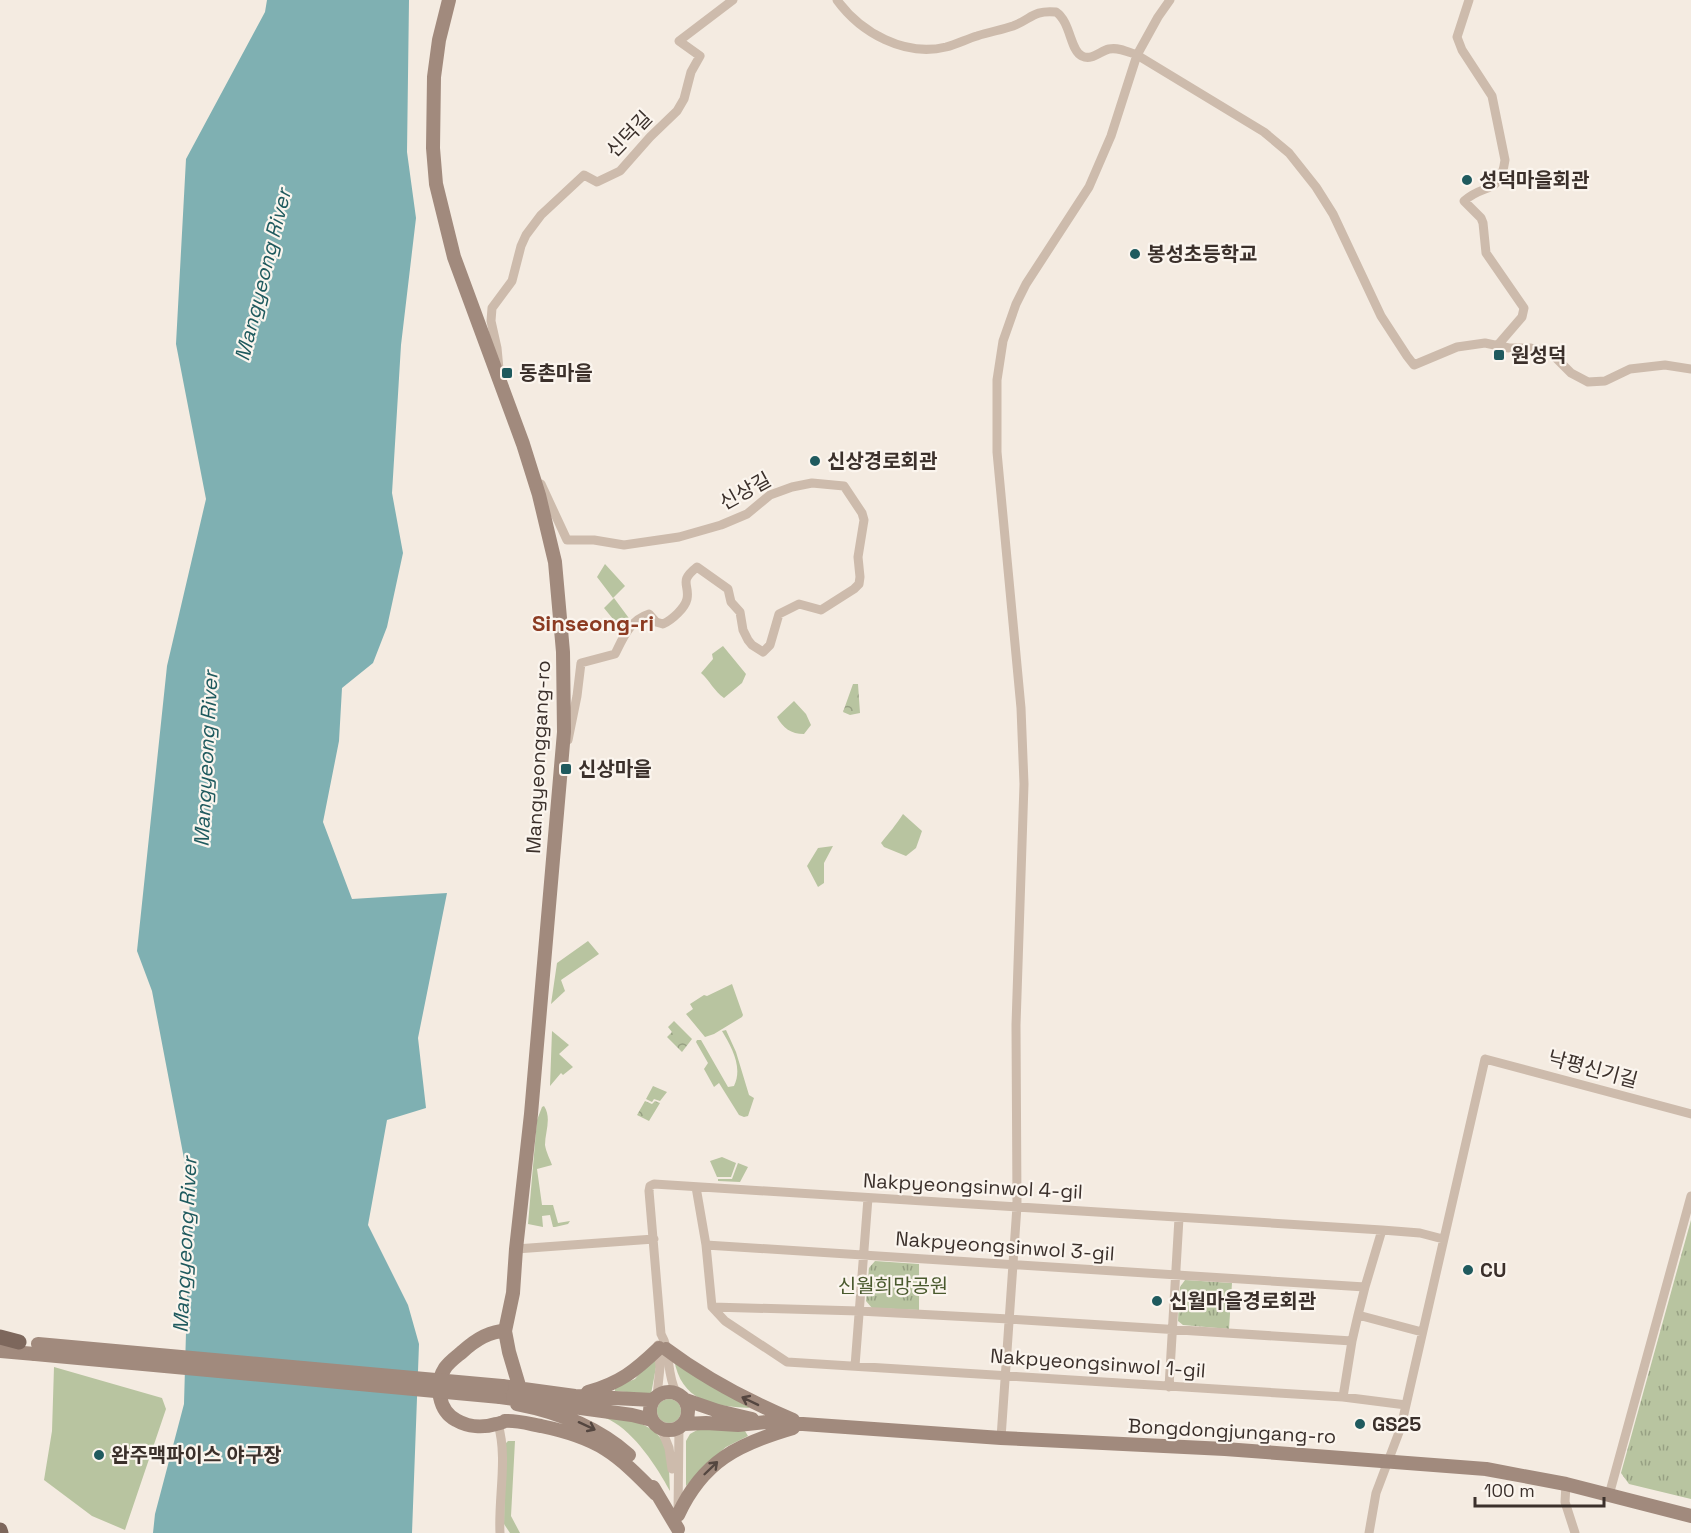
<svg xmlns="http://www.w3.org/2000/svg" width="1691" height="1533" viewBox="0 0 1691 1533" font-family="'Space Grotesk','Noto Sans KR',sans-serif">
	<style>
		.grass { fill: #b8c4a0 }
		.forest { fill: url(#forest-crowns) }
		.park { fill: url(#park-tufts) }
		.water { fill: #7fb0b2 }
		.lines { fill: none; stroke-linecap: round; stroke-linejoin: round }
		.street { stroke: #cdbbac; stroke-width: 9 }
		.secondary { stroke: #a18a7d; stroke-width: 14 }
		.primary { stroke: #7d675c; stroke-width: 15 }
		.secondary-bridge { stroke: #a18a7d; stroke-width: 14 }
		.oneway { stroke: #544640 }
		.poi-dot { fill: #1f5a5e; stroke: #fbf5ee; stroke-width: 2 }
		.labels { text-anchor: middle; stroke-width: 4.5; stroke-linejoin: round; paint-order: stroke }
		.street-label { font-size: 20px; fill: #3b302b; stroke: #fbf5ee }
		.poi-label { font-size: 20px; font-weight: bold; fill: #3b302b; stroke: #fbf5ee; text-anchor: start }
		.park-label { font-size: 20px; fill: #4a5a2e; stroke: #fbf5ee }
		.water-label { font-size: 21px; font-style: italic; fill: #1f5a5e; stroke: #fbf5ee }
		.quarter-label { font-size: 22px; font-weight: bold; fill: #8c3b22; stroke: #fbf5ee }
	</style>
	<defs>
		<pattern id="forest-crowns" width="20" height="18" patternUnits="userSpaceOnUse" patternTransform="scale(1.5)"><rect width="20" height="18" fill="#b8c4a0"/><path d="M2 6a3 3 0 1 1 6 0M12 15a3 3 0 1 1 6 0" fill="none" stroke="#97a083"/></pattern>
		<pattern id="park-tufts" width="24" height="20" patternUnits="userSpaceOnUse" patternTransform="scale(1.5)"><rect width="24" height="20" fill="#b8c4a0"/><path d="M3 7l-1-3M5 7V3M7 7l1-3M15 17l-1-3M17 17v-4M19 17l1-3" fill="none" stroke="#97a083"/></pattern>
	</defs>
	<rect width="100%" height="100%" fill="#f4ebe1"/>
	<path class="grass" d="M 605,564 L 625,586 L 613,598 L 597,577 Z
		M 614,598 L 631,621 L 625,628 L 613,619 L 604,608 Z
		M 723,646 L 746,674 L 742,683 L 724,698 C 714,691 710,681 701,673 L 713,659 L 712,654 Z
		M 794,701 L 806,714 L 811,725 L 804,734 C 791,734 783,728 777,717 Z
		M 903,814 L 922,831 L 916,848 L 906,856 L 884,847 L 881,843 C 889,833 896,825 903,814 Z
		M 833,846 L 824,863 L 824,883 L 818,887 L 807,866 L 818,848 Z
		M 588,941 L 599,954 L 561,980 L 565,991 L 551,1004 L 557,963 Z
		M 732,984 L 743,1015 L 742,1017 L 714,1034 L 705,1037 L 686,1014 L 693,1009 L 690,1004 L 704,995 L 707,996 Z
		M 726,1030 L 736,1052 L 749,1095 L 754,1098 L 748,1116 L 744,1117 L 739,1115 L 719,1083 L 714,1087 L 704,1069 L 708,1063 L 696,1042 L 697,1040 L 701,1040 L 728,1087 L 734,1086 C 743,1067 732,1048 722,1031 Z
		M 552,1031 L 569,1045 L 559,1054 L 573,1067 L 563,1075 L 561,1073 L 550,1086 Z
		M 653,1086 L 667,1092 L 660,1101 L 654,1099 L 652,1102 L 646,1099 Z
		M 544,1106 C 552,1118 545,1132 545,1145 C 546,1152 550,1159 552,1165 L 537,1169 L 542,1205 L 553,1205 L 558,1223 L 570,1221 L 568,1224 L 555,1227 L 553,1227 L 550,1215 L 542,1216 L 543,1227 L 528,1224 L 537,1120 L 542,1107 Z
		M 722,1157 L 736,1163 L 731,1177 L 717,1177 L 710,1161 Z
		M 738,1163 L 748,1167 L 740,1182 L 718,1181 L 718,1179 L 732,1179 Z
		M 655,1359 L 657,1362 L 651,1394 L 615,1391 L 615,1387 L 635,1379 L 651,1360 Z
		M 674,1359 L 748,1405 L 749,1408 C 712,1406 681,1401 674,1359 Z
		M 54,1367 L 162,1398 L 166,1409 L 125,1530 L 92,1516 L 44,1480 L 52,1431 Z
		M657 1411a12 12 0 1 1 24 0a12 12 0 1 1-24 0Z
		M 583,1411 C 608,1416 653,1418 664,1444 C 670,1457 669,1477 670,1491 C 657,1467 635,1433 610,1420 C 602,1416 592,1414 583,1411 Z
		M 699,1429 L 745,1431 L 748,1436 L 726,1447 L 712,1459 L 686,1486 L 686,1441 L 690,1434 Z
		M 508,1441 L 515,1441 L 511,1516 L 520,1533 L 510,1533 L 504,1524 L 505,1444 Z"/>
	<path class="forest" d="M 853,684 L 858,684 L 860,713 L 850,715 L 843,712 Z
		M 674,1021 L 692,1039 L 682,1052 L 667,1037 L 672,1032 L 668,1027 Z
		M 645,1101 L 652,1104 L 655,1101 L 660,1103 L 649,1121 L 637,1115 Z"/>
	<path class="park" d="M 1691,1220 L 1691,1499 L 1629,1484 L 1621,1473 Z
		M 875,1261 L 919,1264 L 919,1310 L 872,1308 L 866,1301 L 869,1268 Z
		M 1185,1280 L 1232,1283 L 1229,1329 L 1183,1325 L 1178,1321 L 1180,1287 Z"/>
	<path class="water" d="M 267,0 L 409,0 L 407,152 L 416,218 L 401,345 L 392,493 L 403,553 L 387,627 L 373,663 L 342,688 L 339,741 L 323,822 L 352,899 L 447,893 L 418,1038 L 426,1108 L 387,1120 L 368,1225 L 408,1305 L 419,1344 L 412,1533 L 153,1533 L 155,1514 L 184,1404 L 190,1190 L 152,991 L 137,951 L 167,666 L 206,499 L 176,344 L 186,159 L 265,12 Z"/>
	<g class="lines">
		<path class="street" d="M 837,0 C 861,33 905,57 946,47 C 957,44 967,39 977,36 C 989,32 1001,30 1013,26 C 1032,19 1032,10 1056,12 C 1071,22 1070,51 1082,56 C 1092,61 1100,51 1109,49 C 1119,47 1128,52 1137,55 L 1264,132 L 1289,153 L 1316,187 L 1333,214 L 1381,316 L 1407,356 L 1414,365 L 1457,347 L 1485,343 L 1509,348 L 1531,348 L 1551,353 L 1571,373 L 1588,382 L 1605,381 L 1630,369 L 1665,365 L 1691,369
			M 1469,0 L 1457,37 L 1462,50 L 1492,96 L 1505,160 C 1500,196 1485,182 1464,201 L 1481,218 L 1483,223 L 1486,253 L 1524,308 L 1522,317 L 1497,346
			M 499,369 L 497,348 L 491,321 L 492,308 L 512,281 L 521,246 L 526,235 L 541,215 L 584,175 L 597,182 L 620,171 L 650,137 L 677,111 L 684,99 L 691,72 L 700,56 L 679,41 L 733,0
			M 541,484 L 567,540 L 594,540 L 624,545 L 679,537 L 721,525 L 747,514 L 770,495 L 792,487 L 812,483 L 844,486 L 862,513 L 864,520 L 858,557 L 860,577 L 859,584 L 854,589 L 821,610 L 799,604 L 779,614 L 770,645 L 763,652 L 752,645 L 748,640 L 743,630 L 740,612 L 731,602 L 728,589 L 697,567 C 678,582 690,584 687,599 C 685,608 672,620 663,624 L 656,622 L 649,614 C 630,620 623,638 615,654 L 581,663 L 577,696 L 568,740
			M 696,1187 L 706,1245
			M 516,1249 L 654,1239
			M 1365,1287 L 1382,1230
			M 712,1307 L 706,1245 L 1365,1287 L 1358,1315 L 1422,1332
			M 712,1307 L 725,1321 L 787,1362 L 1343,1397 L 1406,1405
			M 712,1307 L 859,1311 L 1009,1319 L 1352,1341 L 1343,1397
			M 1352,1341 L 1358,1315
			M 855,1366 L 868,1198
			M 1169,1387 L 1179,1218
			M 676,1392 C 666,1373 671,1351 661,1334 L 649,1191 L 650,1186 L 654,1184 L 1382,1230 L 1420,1233 L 1443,1239
			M 657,1396 L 660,1367 L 658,1345
			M 498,1424 C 508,1458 498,1498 500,1533
			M 661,1428 L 669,1448 L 672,1469
			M 1001,1438 L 1017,1206 L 1016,1025 L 1024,784 L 1021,708 L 997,452 L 997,380 L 1003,341 L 1016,304 L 1026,284 L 1089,187 L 1111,136 L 1137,55 L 1158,17 L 1170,0
			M 1566,1484 L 1565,1502 L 1575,1533
			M 1609,1495 L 1691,1196
			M 678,1513 L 679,1428
			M 1369,1533 L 1376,1493 L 1401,1427 L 1485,1059 L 1691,1114"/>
		<path class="secondary" d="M 449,0 L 439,40 L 434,77 L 433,148 L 436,184 L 454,257 L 523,444 L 539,495 L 555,562 L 563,652 L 564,732 L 531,1114 L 516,1249 L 513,1293 L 505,1331 L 509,1352 L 520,1389
			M 505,1331 C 488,1331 474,1341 462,1352 C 456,1357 449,1362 445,1368 C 434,1385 439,1411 456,1420 C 468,1427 483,1428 496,1424 C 497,1424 504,1422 505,1421 C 516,1420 530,1424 541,1426 C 599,1438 616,1453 656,1494
			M 666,1349 C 706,1379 748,1401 793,1420
			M 0,1351 L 35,1354
			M 502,1386 L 575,1396 L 653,1400
			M650 1411a19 19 0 1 1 38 0a19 19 0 1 1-38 0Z
			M 588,1392 C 620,1383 635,1371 659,1348
			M 500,1397 L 632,1415 L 652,1420
			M 686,1400 L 718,1411 L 752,1419
			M 517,1404 C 559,1412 597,1427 629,1455
			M 684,1424 L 706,1423 L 738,1425 L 766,1422 L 803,1424 L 1001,1438 L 1225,1449 L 1486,1469 L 1566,1484 L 1691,1516
			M 653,1487 L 678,1529
			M 678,1515 C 703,1461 738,1444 793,1428"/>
		<path class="primary" d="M 0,1337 L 19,1342
			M 0,1530 L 1,1533"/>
		<path class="secondary-bridge" d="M 38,1344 L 502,1386
			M 35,1354 L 500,1397"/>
	</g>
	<defs><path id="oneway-shaft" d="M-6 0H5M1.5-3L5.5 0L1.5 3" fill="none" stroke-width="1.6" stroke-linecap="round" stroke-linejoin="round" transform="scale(1.5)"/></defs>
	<g class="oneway">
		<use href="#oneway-shaft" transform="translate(750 1401) rotate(-154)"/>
		<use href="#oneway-shaft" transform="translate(587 1426) rotate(25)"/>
		<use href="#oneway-shaft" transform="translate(711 1468) rotate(-44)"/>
	</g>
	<g class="poi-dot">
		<circle cx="1467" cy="180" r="6"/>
		<circle cx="1135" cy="254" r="6"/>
		<rect x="1493" y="349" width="12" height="12" rx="3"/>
		<rect x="501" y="367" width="12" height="12" rx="3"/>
		<circle cx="815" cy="461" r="6"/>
		<rect x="560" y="763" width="12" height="12" rx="3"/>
		<circle cx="1468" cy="1270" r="6"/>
		<circle cx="1157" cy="1301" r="6"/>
		<circle cx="1360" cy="1424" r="6"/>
		<circle cx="99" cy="1455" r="6"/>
	</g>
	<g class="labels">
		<g class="street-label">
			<text transform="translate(629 134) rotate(-46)" y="7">신덕길</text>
			<text transform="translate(745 491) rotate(-29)" y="7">신상길</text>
			<text transform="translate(538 757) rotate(-87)" y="7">Mangyeonggang-ro</text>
			<text transform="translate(1593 1069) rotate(15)" y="7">낙평신기길</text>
			<text transform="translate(973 1186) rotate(3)" y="7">Nakpyeongsinwol 4-gil</text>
			<text transform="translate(1005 1246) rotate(4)" y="7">Nakpyeongsinwol 3-gil</text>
			<text transform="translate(1098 1363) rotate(4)" y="7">Nakpyeongsinwol 1-gil</text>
			<text transform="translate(1232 1431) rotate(3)" y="7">Bongdongjungang-ro</text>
		</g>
		<g class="poi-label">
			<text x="1479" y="187">성덕마을회관</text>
			<text x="1147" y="261">봉성초등학교</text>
			<text x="1511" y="362">원성덕</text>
			<text x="519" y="380">동촌마을</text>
			<text x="827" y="468">신상경로회관</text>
			<text x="578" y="776">신상마을</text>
			<text x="1480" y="1277">CU</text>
			<text x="1169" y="1308">신월마을경로회관</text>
			<text x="1372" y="1431">GS25</text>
			<text x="111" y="1462">완주맥파이스 야구장</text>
		</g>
		<g class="park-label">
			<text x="893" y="1293">신월희망공원</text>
		</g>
		<g class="water-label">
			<text transform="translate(263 275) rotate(-76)" y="7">Mangyeong River</text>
			<text transform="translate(206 759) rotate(-87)" y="7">Mangyeong River</text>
			<text transform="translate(185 1245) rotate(-87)" y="7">Mangyeong River</text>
		</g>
		<g class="quarter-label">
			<text x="593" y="631">Sinseong-ri</text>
		</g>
	</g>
	<path d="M1475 1497v9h129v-9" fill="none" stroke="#3b302b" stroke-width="3"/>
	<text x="1484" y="1497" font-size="18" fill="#3b302b" stroke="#fbf5ee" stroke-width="4.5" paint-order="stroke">100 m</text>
</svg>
